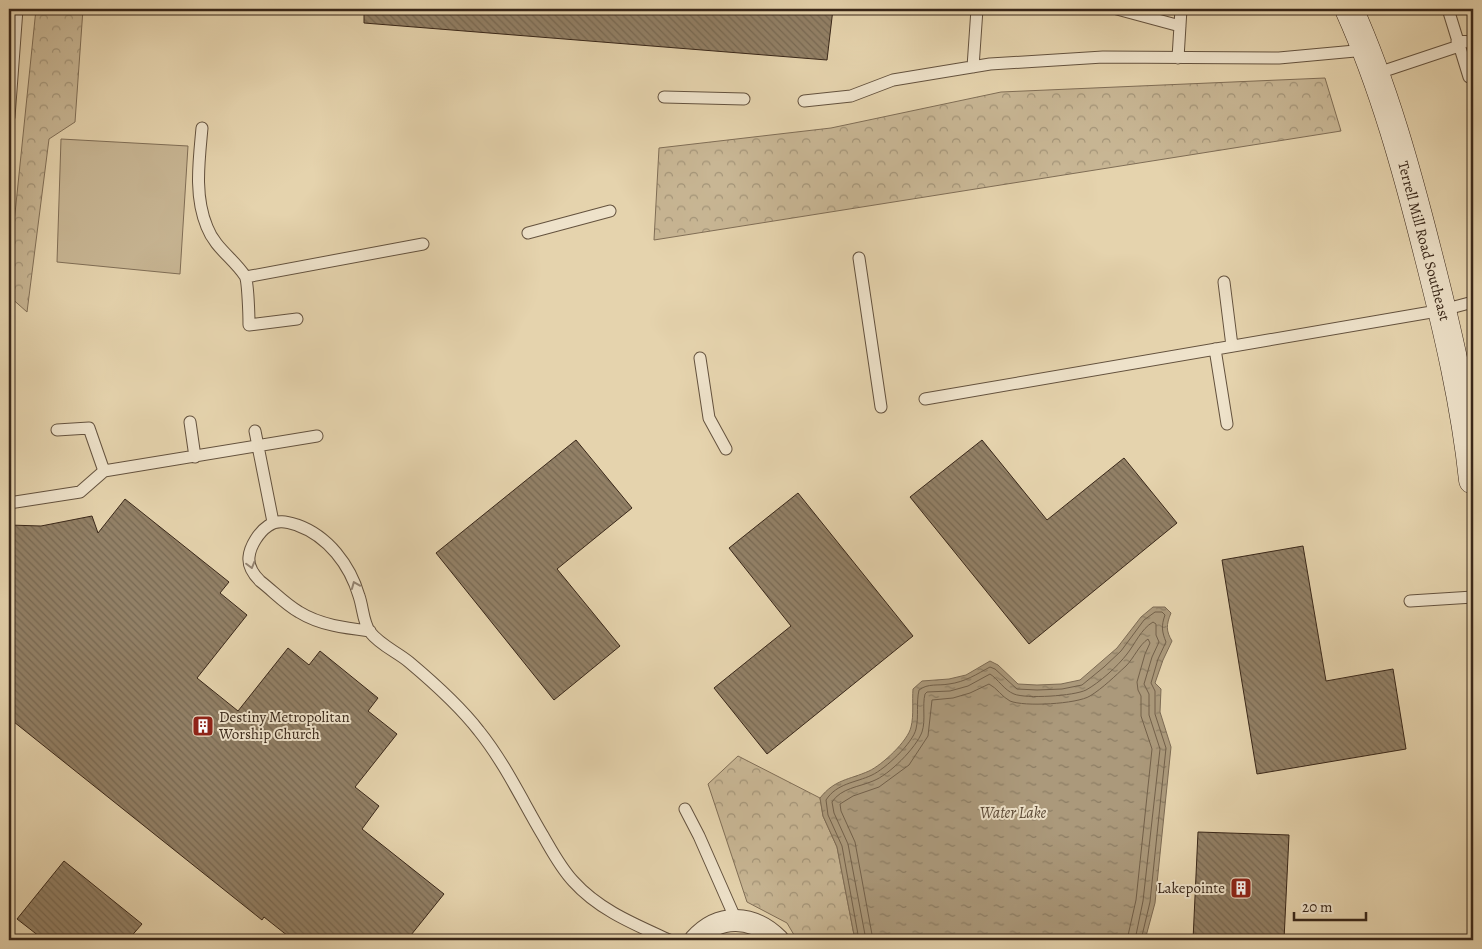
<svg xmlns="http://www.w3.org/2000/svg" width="1482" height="949" viewBox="0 0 1482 949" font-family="Alegreya,serif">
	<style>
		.green { fill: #c8b694; stroke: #806e56 }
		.forest { fill: url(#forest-crowns); stroke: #806e56 }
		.water { fill: url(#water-ripples); stroke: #7d6b54 }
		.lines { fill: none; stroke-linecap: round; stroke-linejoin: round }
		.shore { stroke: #72604a; stroke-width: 1 }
		.building { fill: url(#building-back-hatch); stroke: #392719 }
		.service-casing { stroke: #64523e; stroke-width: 13 }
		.minor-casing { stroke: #64523e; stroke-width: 23 }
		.secondary-casing { stroke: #392719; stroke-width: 29 }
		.service { stroke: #eee2ca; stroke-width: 11 }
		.minor { stroke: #eee2ca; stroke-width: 21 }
		.secondary { stroke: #eee2ca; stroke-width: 28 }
		.oneway { stroke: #948472 }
		.labels { text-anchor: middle; stroke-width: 4; stroke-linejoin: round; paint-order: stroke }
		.street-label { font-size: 15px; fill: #392719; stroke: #eee2ca }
		.poi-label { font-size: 15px; fill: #392719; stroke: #eee2ca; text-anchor: start }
		.water-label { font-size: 16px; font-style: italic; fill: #5b4936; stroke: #eee2ca }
	</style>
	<defs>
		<pattern id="forest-crowns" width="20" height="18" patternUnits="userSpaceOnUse" patternTransform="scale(1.25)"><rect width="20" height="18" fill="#c8b694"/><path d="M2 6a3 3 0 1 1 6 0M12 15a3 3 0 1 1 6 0" fill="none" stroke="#a39478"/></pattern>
		<pattern id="water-ripples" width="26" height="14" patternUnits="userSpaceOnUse" patternTransform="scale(1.25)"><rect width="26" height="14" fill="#ab997b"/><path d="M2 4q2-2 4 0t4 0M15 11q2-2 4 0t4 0" fill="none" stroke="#8c7d64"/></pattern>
		<pattern id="building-back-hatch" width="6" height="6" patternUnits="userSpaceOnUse" patternTransform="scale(1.25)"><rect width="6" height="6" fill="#928066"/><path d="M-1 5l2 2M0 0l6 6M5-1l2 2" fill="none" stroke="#786953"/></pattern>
	</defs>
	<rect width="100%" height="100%" fill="#e5d3ad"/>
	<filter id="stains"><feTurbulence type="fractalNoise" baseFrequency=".004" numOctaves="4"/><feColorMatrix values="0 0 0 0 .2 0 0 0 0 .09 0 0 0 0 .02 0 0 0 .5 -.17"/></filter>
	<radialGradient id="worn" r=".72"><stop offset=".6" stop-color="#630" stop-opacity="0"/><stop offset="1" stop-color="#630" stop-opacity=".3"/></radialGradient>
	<path class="green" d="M 61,139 L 188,146 L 180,274 L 57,262 Z"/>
	<path class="forest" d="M 36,9 L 83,9 L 75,122 L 49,139 L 27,312 L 9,296 L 9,272 Z
		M 1325,78 L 1341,131 L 654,240 L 659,148 L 831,128 L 1001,92 Z
		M 738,756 L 820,798 L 823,816 L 837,847 L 855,940 L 797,940 L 787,923 L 747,902 L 708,784 Z"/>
	<path class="water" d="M 1153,607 L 1165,607 L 1171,613 C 1166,625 1166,631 1172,641 L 1163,660 L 1155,683 L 1161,689 L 1160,712 L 1171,747 L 1155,903 L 1145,940 L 855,940 L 837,847 L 823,816 L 820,798 C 835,779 849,780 869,771 C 882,765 908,741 911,727 C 914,715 912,701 913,689 L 922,681 L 949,679 L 966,675 L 990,661 L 998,665 L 1018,684 L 1037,685 L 1061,684 L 1080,680 L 1117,648 L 1141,617 Z"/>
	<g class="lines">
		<path class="shore" d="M 859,940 L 842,846 L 828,815 L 826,800 C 837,783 855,783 872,775 C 885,769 913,743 916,729 C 919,716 916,703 919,690 C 928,683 938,686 949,684 C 965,682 977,674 990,667 L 995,669 L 1017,689 L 1037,690 L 1062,689 L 1082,685 L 1104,667 L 1121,651 L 1144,620 L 1155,612 L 1162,612 L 1165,615 C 1161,626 1162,632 1166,642 L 1158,659 L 1151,683 L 1155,691 L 1155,714 L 1166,748 L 1150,902 L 1141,940
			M 866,940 L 848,844 L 834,813 L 832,802 C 841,788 859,787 873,781 C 889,775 916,748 922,732 C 926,720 922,706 925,694 L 927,692 L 950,691 L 968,686 L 990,674 C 998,679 1004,690 1014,694 C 1026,699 1074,696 1086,690 C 1099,683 1118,666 1127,654 C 1135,644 1141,629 1153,622 L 1156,624 L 1156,635 L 1159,642 L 1152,657 L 1144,684 L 1149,694 L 1149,715 L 1160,749 L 1143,901 L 1135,940
			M 873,940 L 855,842 L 841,811 L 840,804 L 853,796 L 879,787 L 909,765 L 928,736 L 932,700 L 953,698 L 970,693 L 989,684 C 997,688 1002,697 1010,701 C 1024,707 1077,704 1090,696 C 1103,688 1115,676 1126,666 C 1134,658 1139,645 1148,639 L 1150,643 L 1145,654 L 1137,682 L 1138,690 L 1141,696 L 1141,716 L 1152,749 L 1136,900 L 1127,940"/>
	</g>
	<path class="building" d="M 364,9 L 833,9 L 827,60 L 364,23 Z
		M 576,440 L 632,508 L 557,569 L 620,646 L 554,700 L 436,553 Z
		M 982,440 L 1047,520 L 1124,458 L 1177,523 L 1029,644 L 910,497 Z
		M 798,493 L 913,636 L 767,754 L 714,688 L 791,626 L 729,548 Z
		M 125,499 L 229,582 L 220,593 L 247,615 L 197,678 L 238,711 L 288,648 L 309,665 L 320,651 L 378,698 L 368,711 L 397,734 L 355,787 L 379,806 L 362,829 L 444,894 L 407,940 L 293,940 L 264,917 L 262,920 L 9,718 L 9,525 L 41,526 L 92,516 L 98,533 Z
		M 1303,546 L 1326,681 L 1393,669 L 1406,749 L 1257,774 L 1222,560 Z
		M 1198,832 L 1289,835 L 1284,940 L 1193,940 Z
		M 64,861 L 142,924 L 128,940 L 44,940 L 17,919 Z"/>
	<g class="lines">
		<g class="service-casing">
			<path id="service" d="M 1117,9 L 1180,26
				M 1448,9 L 1469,77
				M 1457,41 L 1473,42
				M 1178,58 L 1181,9
				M 973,67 L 977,9
				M 1375,74 L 1459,46
				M 664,97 L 744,99
				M 804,101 L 851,96 L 893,80 L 990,64 L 1103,57 L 1279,58 L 1366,50
				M 9,117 L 17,9
				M 202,128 C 199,161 194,196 207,227 C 215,248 233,258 245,276 C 248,281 249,316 249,325 L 297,319
				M 528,233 L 610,211
				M 859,258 L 881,407
				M 246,277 L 423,244
				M 1224,282 L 1232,346
				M 1215,349 L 1227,424
				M 700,358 L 709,418 L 726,449
				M 925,399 L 1443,310 L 1473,302
				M 190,422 L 195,457
				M 57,430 L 89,428 L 104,471
				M 255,431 L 273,522
				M 9,503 L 80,492 L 104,471 L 317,436
				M 1410,601 L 1473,597
				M 370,631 C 345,628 320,625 299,612 C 285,604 273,591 260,581 C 254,575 248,566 249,557 C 250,546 259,532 268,526 C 277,519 287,522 297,525 C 328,536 350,565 359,596 C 363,607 363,623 370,632 C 380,645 397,652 409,662 C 434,683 459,705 479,731 C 504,762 522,800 542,834 C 552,851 560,867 573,881 C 599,910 634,924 669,940
				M 685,809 L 699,836 L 736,920"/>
		</g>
		<g class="minor-casing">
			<path id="minor" d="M 695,940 C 719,913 753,915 778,940"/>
		</g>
		<g class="secondary-casing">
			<path id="secondary" d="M 1349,9 C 1384,87 1407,171 1428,254 C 1447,328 1465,404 1473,480"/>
		</g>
		<use href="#service" class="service"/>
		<use href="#minor" class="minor"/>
		<use href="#secondary" class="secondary"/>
	</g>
	<defs><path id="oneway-chevron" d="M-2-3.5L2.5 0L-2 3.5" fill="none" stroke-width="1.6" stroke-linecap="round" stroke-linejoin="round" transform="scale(1.25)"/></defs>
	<g class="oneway">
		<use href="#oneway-chevron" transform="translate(251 565) rotate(75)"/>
		<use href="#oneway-chevron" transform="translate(355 585) rotate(-112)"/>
	</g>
	<defs>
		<g id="building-square" transform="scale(1.125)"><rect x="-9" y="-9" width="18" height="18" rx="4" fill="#8f2418" stroke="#eee2ca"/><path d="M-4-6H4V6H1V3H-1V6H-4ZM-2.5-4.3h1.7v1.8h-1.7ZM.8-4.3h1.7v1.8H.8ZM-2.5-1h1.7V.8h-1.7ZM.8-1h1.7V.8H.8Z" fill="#fff"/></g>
	</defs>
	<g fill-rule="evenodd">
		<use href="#building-square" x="203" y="726"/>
		<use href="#building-square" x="1241" y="888"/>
	</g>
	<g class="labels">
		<g class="street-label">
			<text transform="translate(1424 241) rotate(75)" y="5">Terrell Mill Road Southeast</text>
		</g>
		<g class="poi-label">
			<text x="219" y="722">Destiny Metropolitan<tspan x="219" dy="17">Worship Church</tspan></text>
			<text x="1225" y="893" text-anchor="end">Lakepointe</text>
		</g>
		<g class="water-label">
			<text x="1013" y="818">Water Lake</text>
		</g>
	</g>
	<rect width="1482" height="949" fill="none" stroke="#e5d3ad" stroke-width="30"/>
	<rect x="10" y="10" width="1462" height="929" fill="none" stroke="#392719" stroke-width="2.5"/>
	<rect x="15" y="15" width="1452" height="919" fill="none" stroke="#392719"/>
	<path d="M1294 912v8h72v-8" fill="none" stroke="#392719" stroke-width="2.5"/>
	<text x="1302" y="912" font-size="15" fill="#392719" stroke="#eee2ca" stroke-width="4" paint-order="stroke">20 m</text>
	<rect width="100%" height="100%" filter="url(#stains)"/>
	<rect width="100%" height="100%" fill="url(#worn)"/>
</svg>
